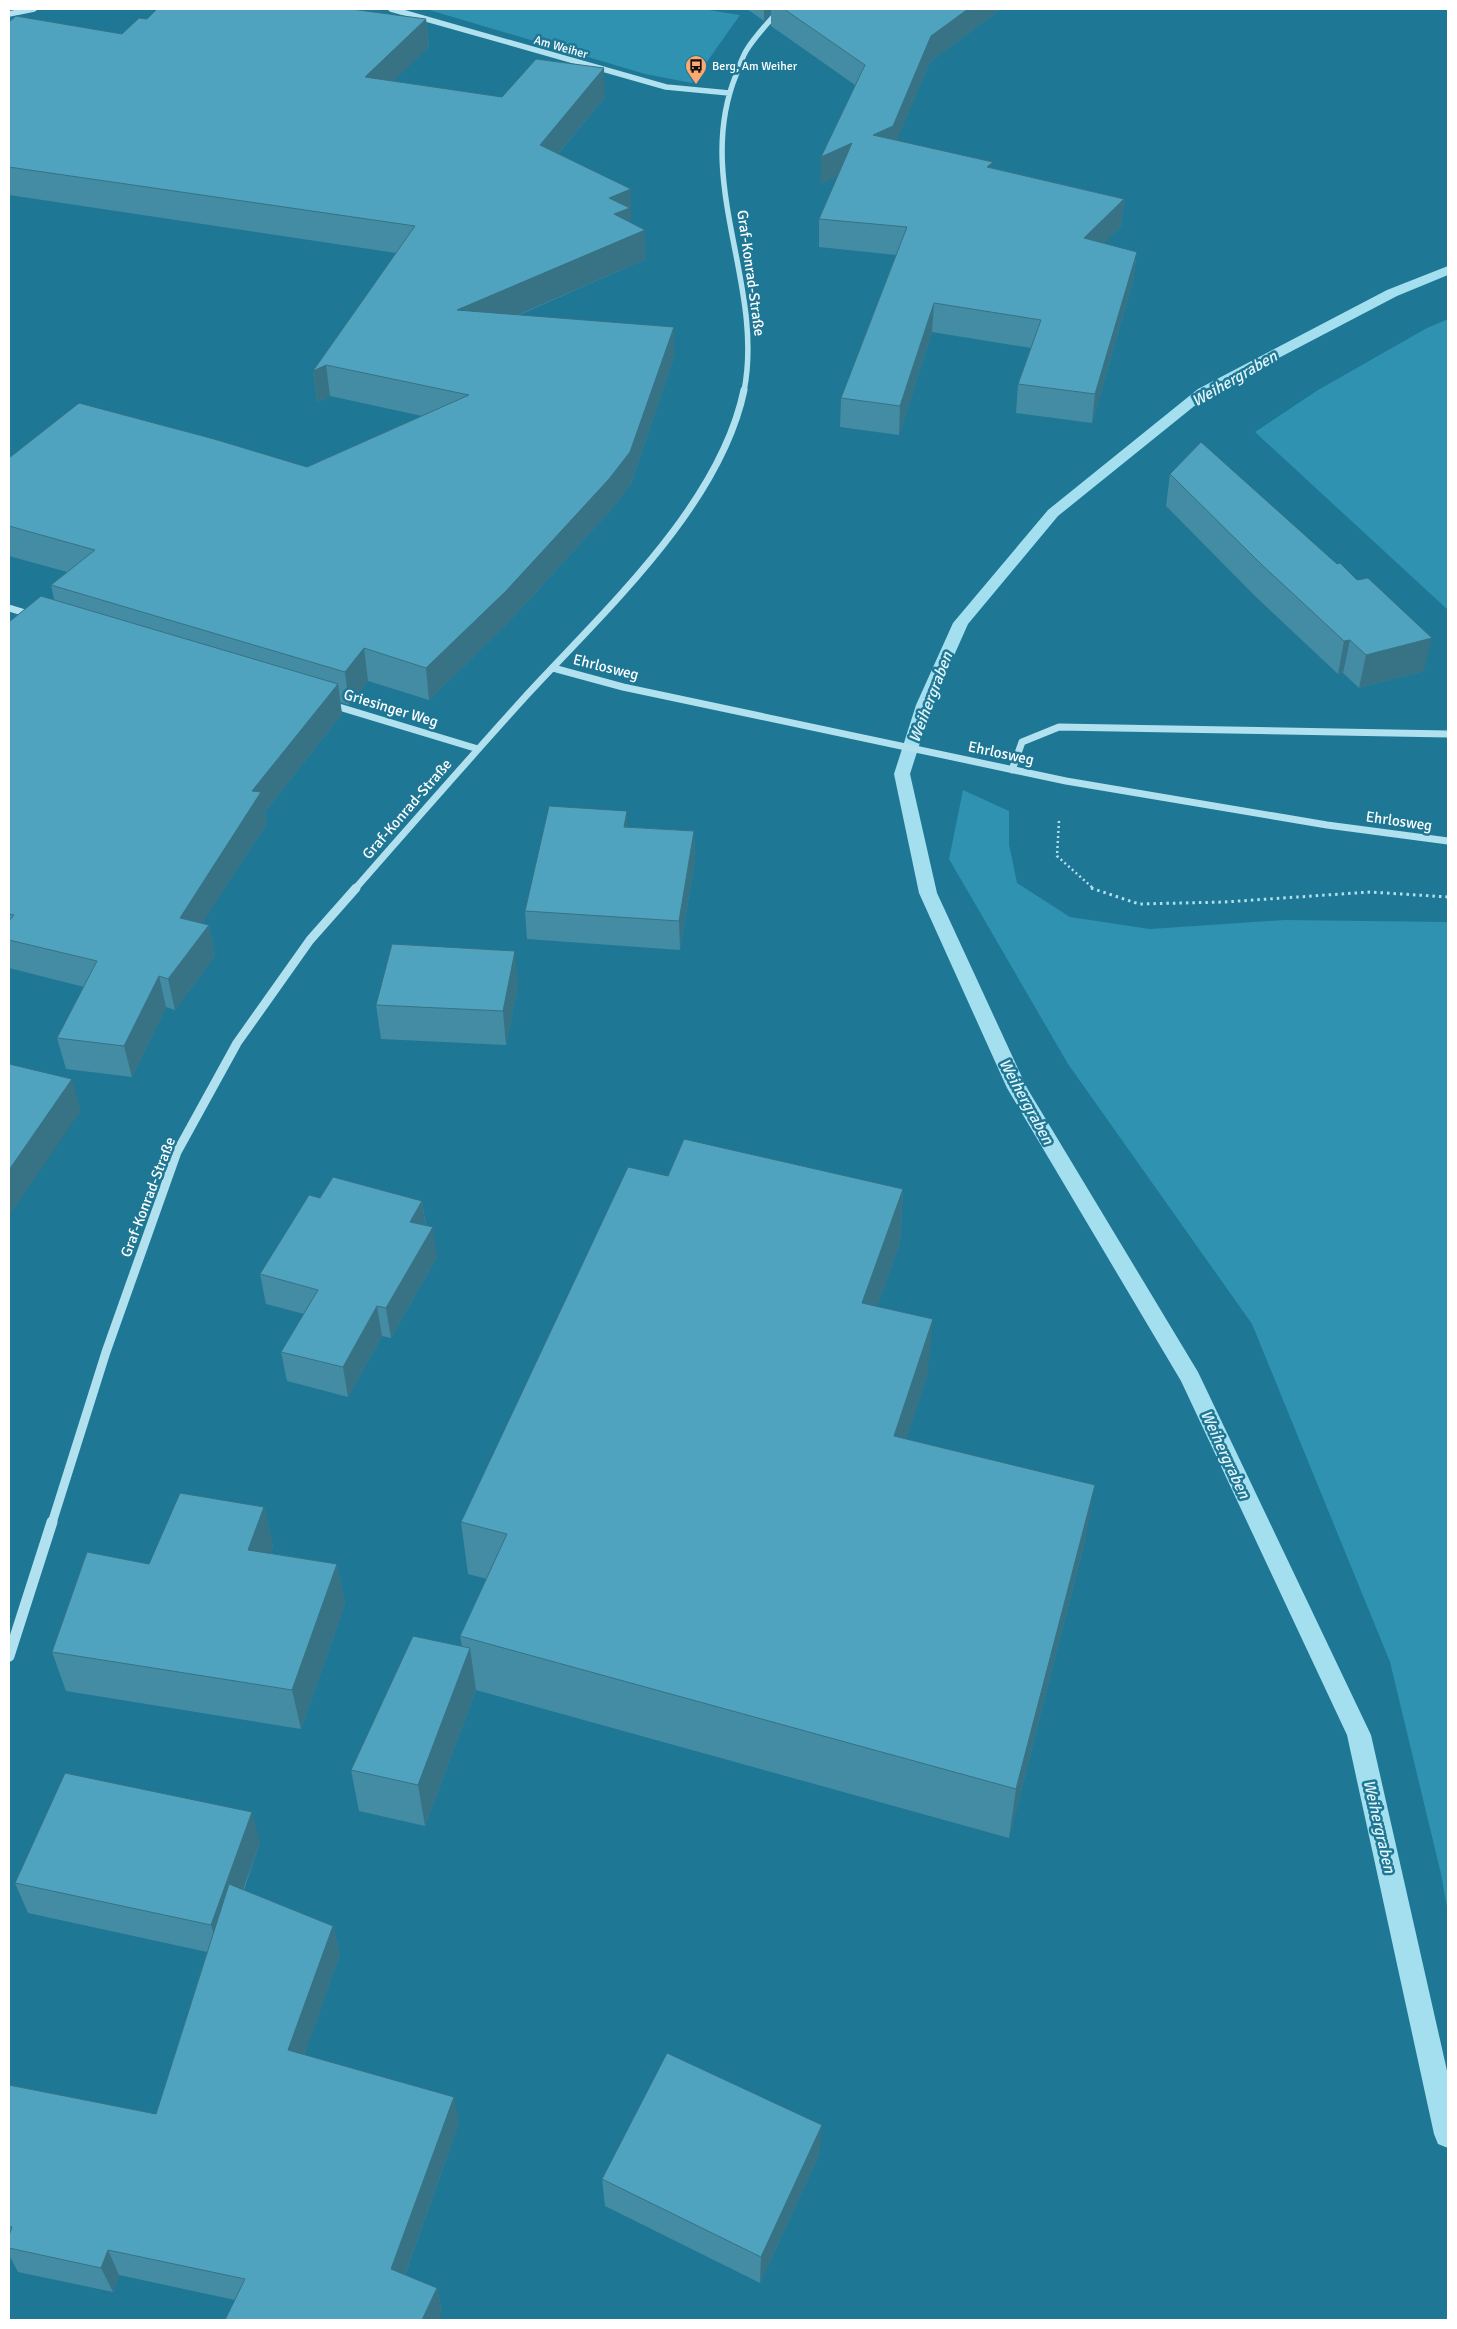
<svg xmlns="http://www.w3.org/2000/svg" width="1457" height="2329" viewBox="0 0 1457 2329" font-family="Signika,sans-serif">
	<style>
		.green { fill: #2e92b0 }
		.lines { fill: none; stroke-linecap: round; stroke-linejoin: round }
		.stream { fill: #a4dff0; fill-rule: evenodd }
		.path-far1 { stroke: #b1e0ee; stroke-width: 2.5; stroke-dasharray: 2 3; stroke-linecap: butt }
		.path { stroke: #b1e0ee; stroke-width: 3; stroke-dasharray: 2.5 4; stroke-linecap: butt }
		.minor-far3 { stroke: #b1e0ee; stroke-width: 5.5 }
		.minor-far2 { stroke: #b1e0ee; stroke-width: 7 }
		.minor-far1 { stroke: #b1e0ee; stroke-width: 9 }
		.minor { stroke: #b1e0ee; stroke-width: 11 }
		.wall { fill: #448ca3 }
		.shaded-wall { fill: #377285 }
		.building { fill: #4fa3be; stroke: #377285 }
		.labels { text-anchor: middle; stroke-width: 5; stroke-linejoin: round; paint-order: stroke }
		.far-street-label { font-size: 12px; fill: #fff; stroke: #1e7794 }
		.far-poi-label { font-size: 12px; fill: #fff; stroke: #1e7794; text-anchor: start }
		.street-label { font-size: 15px; fill: #fff; stroke: #1e7794 }
		.water-label { font-size: 16px; font-style: italic; fill: #e1f5fa; stroke: #1e7794 }
	</style>
	<rect width="100%" height="100%" fill="#1e7794"/>
	<path class="green" d="M 426,9 L 702,9 L 740,15 L 692,83 L 645,74 Z
		M 1448,319 L 1448,610 L 1255,432 L 1318,390 L 1427,328 Z
		M 963,790 L 1009,811 L 1009,844 L 1017,883 L 1070,917 L 1150,929 L 1285,920 L 1448,922 L 1448,1913 L 1441,1874 L 1390,1662 L 1252,1324 L 1068,1064 L 949,859 Z"/>
	<g class="lines">
		<path class="stream" d="M 1448,266 L 1448,275 L 1397,296 L 1208,395 L 1058,516 L 968,624 L 932,705 L 910,774 L 937,893 L 1027,1088 L 1198,1372 L 1371,1735 L 1448,2075 L 1448,2148 L 1438,2144 L 1434,2134 L 1347,1735 L 1181,1381 L 1007,1088 L 919,893 L 894,774 L 916,705 L 953,623 L 1048,510 L 1198,389 L 1387,290 Z"/>
		<path class="path-far1" d="M 1059,821 L 1057,856 L 1094,889"/>
		<path class="path" d="M 1091,888 L 1139,904 L 1225,902 L 1370,892 L 1448,897"/>
		<path class="minor-far3" d="M 391,9 L 666,87 L 729,93
			M 9,14 L 34,9
			M 744,391 C 765,285 693,181 736,75 C 739,67 742,58 746,51 C 755,36 769,22 780,9"/>
		<path class="minor-far2" d="M 9,608 L 32,615
			M 553,668 L 623,687 L 1066,781 L 1327,825 L 1448,841
			M 329,704 L 478,749
			M 1012,770 L 1022,742 L 1059,727 L 1448,734
			M 355,889 C 411,825 468,760 525,697 C 603,612 720,506 744,390"/>
		<path class="minor-far1" d="M 52,1523 L 106,1352 L 177,1152 L 237,1043 L 310,940 L 356,888"/>
		<path class="minor" d="M 9,1656 L 52,1522"/>
	</g>
	<path class="wall" d="M 747,9 L 1001,9 L 930,62 L 897,140 L 993,168 L 1124,199 L 1121,227 L 1104,243 L 1137,252 L 1133,281 L 1092,423 L 1016,413 L 1018,384 L 1031,348 L 932,332 L 899,435 L 840,427 L 841,398 L 896,255 L 819,247 L 819,219 L 838,176 L 820,184 L 855,85 L 771,26 L 771,12 L 764,21 Z
		M 147,19 L 426,19 L 429,47 L 393,81 L 502,97 L 605,97 L 558,154 L 631,218 L 630,219 L 630,222 L 646,259 L 519,315 L 674,357 L 631,484 L 610,511 L 508,623 L 429,700 L 368,681 L 349,705 L 340,702 L 342,714 L 265,812 L 267,823 L 202,923 L 209,925 L 215,956 L 175,1010 L 166,1007 L 132,1077 L 66,1069 L 57,1038 L 84,987 L 9,968 L 9,622 L 54,599 L 51,585 L 67,572 L 9,556 L 9,458 L 307,467 L 422,416 L 330,396 L 317,402 L 313,371 L 396,253 L 9,195 L 9,22 L 122,34 Z
		M 1170,474 L 1424,671 L 1359,688 L 1343,673 L 1338,674 L 1256,597 L 1166,506 Z
		M 628,827 L 694,831 L 695,859 L 680,950 L 527,939 L 525,911 Z
		M 518,985 L 506,1045 L 381,1039 L 376,1005 Z
		M 668,1176 L 903,1189 L 900,1243 L 877,1306 L 928,1373 L 906,1439 L 1086,1537 L 1009,1838 L 476,1690 L 425,1826 L 359,1811 L 351,1770 L 462,1646 L 460,1636 L 487,1579 L 468,1574 L 461,1522 Z
		M 320,1198 L 422,1201 L 426,1226 L 437,1257 L 391,1338 L 382,1336 L 348,1397 L 287,1381 L 281,1352 L 304,1314 L 266,1304 L 260,1274 Z
		M 264,1507 L 273,1547 L 271,1553 L 337,1564 L 345,1604 L 301,1729 L 66,1691 L 52,1652 L 149,1564 Z
		M 260,1842 L 244,1890 L 333,1926 L 340,1954 L 304,2055 L 459,2123 L 405,2275 L 437,2288 L 442,2312 L 235,2300 L 119,2275 L 113,2292 L 18,2272 L 9,2255 L 9,2085 L 156,2114 L 207,1952 L 28,1913 L 15,1883 Z
		M 820,2153 L 760,2283 L 605,2206 L 602,2179 Z"/>
	<path class="shaded-wall" d="M 764,9 L 771,9 L 771,12 L 764,21 Z
		M 968,9 L 1001,9 L 930,62 L 892,153 L 873,135 L 931,36 Z
		M 426,19 L 429,47 L 368,106 L 365,77 Z
		M 604,68 L 605,97 L 541,174 L 540,145 Z
		M 852,143 L 851,171 L 820,184 L 821,157 Z
		M 993,162 L 991,190 L 987,167 Z
		M 631,189 L 631,218 L 630,219 L 630,236 L 645,230 L 646,259 L 460,340 L 457,310 L 609,198 Z
		M 1124,199 L 1121,227 L 1081,266 L 1084,238 Z
		M 1137,252 L 1133,281 L 1092,423 L 1095,394 Z
		M 934,303 L 932,332 L 899,435 L 900,406 Z
		M 674,327 L 674,357 L 631,484 L 610,511 L 508,623 L 429,700 L 426,668 Z
		M 326,365 L 330,396 L 317,402 L 313,371 Z
		M 1432,638 L 1424,671 L 1359,688 L 1366,655 Z
		M 1350,640 L 1343,673 L 1338,674 L 1344,641 Z
		M 364,648 L 368,681 L 349,705 L 345,672 Z
		M 338,684 L 342,714 L 265,812 L 267,823 L 186,949 L 180,918 L 252,791 Z
		M 627,811 L 628,840 L 624,827 Z
		M 694,831 L 695,859 L 680,950 L 679,921 Z
		M 209,925 L 215,956 L 175,1010 L 168,979 Z
		M 515,951 L 518,985 L 506,1045 L 503,1011 Z
		M 159,976 L 166,1007 L 132,1077 L 124,1046 Z
		M 72,1079 L 81,1111 L 9,1216 L 9,1170 Z
		M 903,1189 L 900,1243 L 859,1356 L 862,1303 Z
		M 422,1201 L 426,1230 L 410,1222 Z
		M 433,1227 L 437,1257 L 391,1338 L 386,1308 Z
		M 377,1306 L 382,1336 L 348,1397 L 343,1367 Z
		M 933,1319 L 928,1373 L 890,1489 L 894,1436 Z
		M 1095,1485 L 1086,1537 L 1009,1838 L 1016,1789 Z
		M 264,1507 L 273,1547 L 257,1590 L 248,1550 Z
		M 337,1564 L 345,1604 L 301,1729 L 292,1690 Z
		M 470,1648 L 476,1690 L 425,1826 L 418,1785 Z
		M 252,1812 L 260,1842 L 220,1954 L 211,1925 Z
		M 333,1926 L 340,1954 L 296,2078 L 288,2050 Z
		M 454,2097 L 459,2123 L 398,2294 L 391,2269 Z
		M 822,2125 L 820,2153 L 760,2283 L 761,2257 Z
		M 108,2250 L 119,2275 L 113,2292 L 101,2268 Z
		M 437,2288 L 442,2312 L 439,2320 L 422,2320 Z"/>
	<path class="building" d="M 157,9 L 351,9 L 426,19 L 365,77 L 502,97 L 536,59 L 604,68 L 540,145 L 631,189 L 609,198 L 630,208 L 614,214 L 645,230 L 457,310 L 674,327 L 630,452 L 609,479 L 506,591 L 426,668 L 364,648 L 345,672 L 51,585 L 95,550 L 9,526 L 9,458 L 79,403 L 214,439 L 307,467 L 469,395 L 326,365 L 313,371 L 415,226 L 9,167 L 9,22 L 16,16 L 122,34 L 139,18 L 147,19 Z
		M 784,9 L 968,9 L 931,36 L 893,126 L 873,135 L 993,162 L 987,167 L 1124,199 L 1084,238 L 1137,252 L 1095,394 L 1018,384 L 1041,320 L 934,303 L 900,406 L 841,398 L 907,227 L 819,219 L 852,143 L 821,157 L 865,65 Z
		M 1201,442 L 1337,564 L 1340,563 L 1357,580 L 1368,578 L 1432,638 L 1366,655 L 1350,640 L 1344,641 L 1261,564 L 1170,474 Z
		M 41,596 L 338,684 L 252,791 L 261,792 L 180,918 L 209,925 L 168,979 L 159,976 L 124,1046 L 57,1038 L 97,961 L 9,940 L 9,921 L 14,915 L 9,914 L 9,622 Z
		M 549,806 L 627,811 L 624,827 L 694,831 L 679,921 L 525,911 Z
		M 392,944 L 515,951 L 503,1011 L 376,1005 Z
		M 9,1064 L 72,1079 L 9,1170 Z
		M 684,1139 L 903,1189 L 862,1303 L 933,1319 L 894,1436 L 1095,1485 L 1016,1789 L 460,1636 L 507,1534 L 461,1522 L 628,1167 L 668,1176 Z
		M 333,1177 L 422,1201 L 410,1222 L 433,1227 L 386,1308 L 377,1306 L 343,1367 L 281,1352 L 318,1290 L 260,1274 L 309,1195 L 320,1198 Z
		M 180,1493 L 264,1507 L 248,1550 L 337,1564 L 292,1690 L 52,1652 L 87,1552 L 149,1564 Z
		M 413,1636 L 470,1648 L 418,1785 L 351,1770 Z
		M 65,1773 L 252,1812 L 211,1925 L 15,1883 Z
		M 229,1884 L 333,1926 L 288,2050 L 454,2097 L 391,2269 L 437,2288 L 422,2320 L 225,2320 L 245,2279 L 108,2250 L 101,2268 L 9,2248 L 9,2236 L 12,2227 L 9,2226 L 9,2085 L 156,2114 Z
		M 667,2053 L 822,2125 L 761,2257 L 602,2179 Z"/>
	<defs>
		<g id="bus-pin" transform="scale(1.125)"><path d="M0 17L-7.5 6A9.5 9.5 0 1 1 7.5 6Z" fill="#fda870" stroke="#1e7794"/><path d="M-5-6H5V4H4V6H2V4H-2V6H-4V4H-5ZM-3.5-4V0h7V-4ZM-3.5 1.2v1.5H-2V1.2ZM2 1.2v1.5H3.5V1.2Z" fill="#111"/></g>
	</defs>
	<g fill-rule="evenodd">
		<use href="#bus-pin" x="696" y="66"/>
	</g>
	<g class="labels">
		<g class="far-street-label">
			<text transform="translate(561 47) rotate(16)" y="4">Am Weiher</text>
		</g>
		<g class="far-poi-label">
			<text x="712" y="70">Berg, Am Weiher</text>
		</g>
		<g class="street-label">
			<text transform="translate(751 273) rotate(82)" y="5">Graf-Konrad-Straße</text>
			<text transform="translate(606 667) rotate(14)" y="5">Ehrlosweg</text>
			<text transform="translate(391 708) rotate(17)" y="5">Griesinger Weg</text>
			<text transform="translate(1001 753) rotate(12)" y="5">Ehrlosweg</text>
			<text transform="translate(407 809) rotate(-49)" y="5">Graf-Konrad-Straße</text>
			<text transform="translate(1399 821) rotate(8)" y="5">Ehrlosweg</text>
			<text transform="translate(148 1197) rotate(-69)" y="5">Graf-Konrad-Straße</text>
		</g>
		<g class="water-label">
			<text transform="translate(1234 378) rotate(-30)" y="6">Weihergraben</text>
			<text transform="translate(930 697) rotate(-69)" y="6">Weihergraben</text>
			<text transform="translate(1027 1101) rotate(61)" y="6">Weihergraben</text>
			<text transform="translate(1226 1454) rotate(65)" y="6">Weihergraben</text>
			<text transform="translate(1380 1826) rotate(77)" y="6">Weihergraben</text>
		</g>
	</g>
	<rect width="1457" height="2329" fill="none" stroke="#ffffff" stroke-width="20"/>
</svg>
